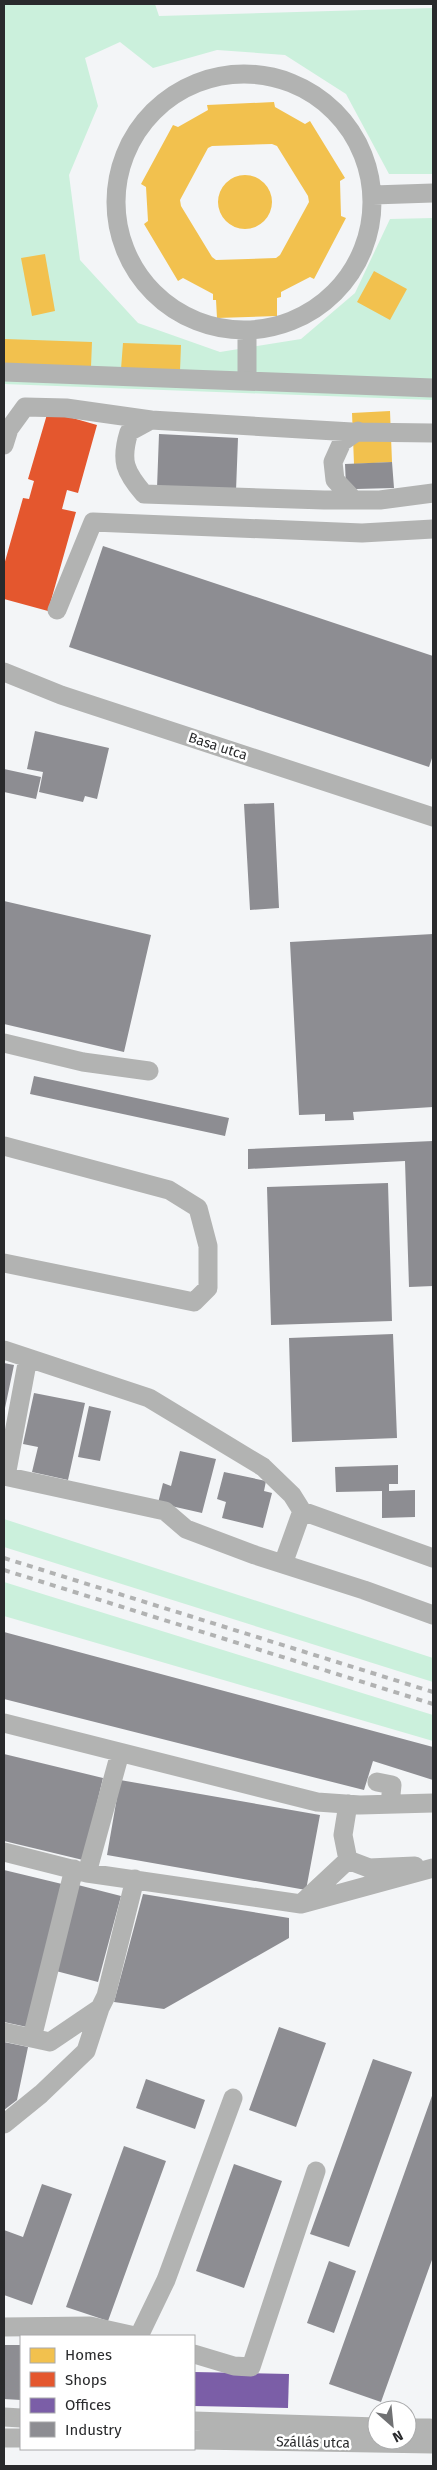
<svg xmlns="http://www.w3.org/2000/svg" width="437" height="2470" viewBox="0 0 437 2470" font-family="'Fira Sans',sans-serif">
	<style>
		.green { fill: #cbf0dc }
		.homes { fill: #f2c14e; fill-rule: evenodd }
		.shops { fill: #e4572e }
		.offices { fill: #7b5ea7 }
		.industry { fill: #8d8d92 }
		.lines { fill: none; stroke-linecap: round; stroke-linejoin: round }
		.minor { stroke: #b2b3b2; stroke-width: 19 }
		.rail { stroke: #b1b2b2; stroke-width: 4; stroke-dasharray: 6 6; stroke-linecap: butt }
		.labels { text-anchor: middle; stroke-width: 5; stroke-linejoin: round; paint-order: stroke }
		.street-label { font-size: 14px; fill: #292a2c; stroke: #fff }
	</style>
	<rect width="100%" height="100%" fill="#f3f5f7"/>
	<path class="green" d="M 4,4 L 155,4 L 159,16 L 433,8 L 433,174 L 389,174 L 346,94 L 285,55 L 217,50 L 153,68 L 120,42 L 85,58 L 98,106 L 69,175 L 80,260 L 138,323 L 220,352 L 301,339 L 355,293 L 390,219 L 433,218 L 433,400 L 4,384 Z
		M 4,1519 L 433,1658 L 433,1682 L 4,1547 Z
		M 4,1582 L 433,1715 L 433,1741 L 4,1616 Z"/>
	<path class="homes" d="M 274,102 L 275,107 L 305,124 L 310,121 L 345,178 L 340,181 L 341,216 L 346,218 L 314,279 L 310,277 L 281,292 L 281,297 L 277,298 L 277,316 L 217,318 L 216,300 L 213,300 L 213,294 L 183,278 L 178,281 L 144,224 L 148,221 L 146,187 L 141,184 L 173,125 L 178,127 L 208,110 L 207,105 ZM 272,144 L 277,146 L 308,196 L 309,202 L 280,255 L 276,258 L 216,260 L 212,257 L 181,206 L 180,200 L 208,148 L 212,146 Z
		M218 202a27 27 0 1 1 54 0a27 27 0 1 1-54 0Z
		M 45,254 L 55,311 L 32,316 L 21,258 Z
		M 374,271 L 407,289 L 390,320 L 357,302 Z
		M 5,339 L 92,342 L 91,367 L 4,364 Z
		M 123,343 L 181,345 L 180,371 L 121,369 Z
		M 390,411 L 392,462 L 354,464 L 352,413 Z"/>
	<path class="shops" d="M 48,411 L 97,425 L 78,493 L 67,490 L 62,509 L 76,512 L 48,611 L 4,599 L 4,565 L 23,498 L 29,499 L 34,481 L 28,479 Z"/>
	<path class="offices" d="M 194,2372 L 289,2374 L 288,2408 L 194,2406 Z"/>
	<path class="industry" d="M 159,434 L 238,438 L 236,491 L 157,488 Z
		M 392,462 L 394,488 L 356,489 L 346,486 L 345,464 Z
		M 103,546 L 433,656 L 433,755 L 429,767 L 69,647 Z
		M 35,731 L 109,748 L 97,799 L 85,796 L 83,802 L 39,792 L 43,772 L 27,769 Z
		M 4,769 L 41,777 L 36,799 L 4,792 Z
		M 274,803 L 279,908 L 250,910 L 244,804 Z
		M 4,901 L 151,935 L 124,1052 L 4,1024 Z
		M 433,934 L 433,1107 L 353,1112 L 354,1120 L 325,1121 L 325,1114 L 299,1115 L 290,942 Z
		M 34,1076 L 229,1118 L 225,1136 L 30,1094 Z
		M 433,1141 L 433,1286 L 409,1287 L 405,1161 L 248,1169 L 248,1149 Z
		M 388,1183 L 392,1321 L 271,1325 L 267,1187 Z
		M 393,1334 L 397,1438 L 292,1442 L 289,1338 Z
		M 4,1363 L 14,1365 L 5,1408 L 4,1408 Z
		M 34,1393 L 85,1403 L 68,1480 L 32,1472 L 38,1447 L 23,1444 Z
		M 89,1406 L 111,1411 L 100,1461 L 78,1457 Z
		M 180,1451 L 216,1459 L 202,1513 L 158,1503 L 163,1483 L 171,1486 Z
		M 398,1465 L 398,1484 L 389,1484 L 389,1491 L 415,1490 L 415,1517 L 382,1518 L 382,1491 L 336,1492 L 335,1467 Z
		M 224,1472 L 266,1481 L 264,1491 L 272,1493 L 263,1528 L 222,1518 L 226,1502 L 217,1499 Z
		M 4,1632 L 433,1747 L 433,1780 L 373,1761 L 364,1790 L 4,1699 Z
		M 4,1754 L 103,1778 L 83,1860 L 4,1841 Z
		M 120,1780 L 320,1815 L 306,1890 L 107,1855 Z
		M 4,1870 L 62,1884 L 27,2027 L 4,2022 Z
		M 78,1885 L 121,1896 L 98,1982 L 56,1971 Z
		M 143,1894 L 289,1918 L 289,1938 L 164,2009 L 114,2002 Z
		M 279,2027 L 326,2043 L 296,2127 L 249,2110 Z
		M 4,2042 L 28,2047 L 17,2100 L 4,2110 Z
		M 373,2059 L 412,2072 L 349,2247 L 310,2234 Z
		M 146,2079 L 205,2100 L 195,2129 L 136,2108 Z
		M 433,2093 L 433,2257 L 381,2402 L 329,2384 Z
		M 124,2146 L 166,2161 L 108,2321 L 66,2307 Z
		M 234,2164 L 282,2181 L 244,2288 L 196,2271 Z
		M 42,2184 L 72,2194 L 32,2305 L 4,2295 L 4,2230 L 23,2237 Z
		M 329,2261 L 356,2271 L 334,2333 L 307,2323 Z
		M 4,2345 L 21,2345 L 21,2400 L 4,2399 Z"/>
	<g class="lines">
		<path class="minor" d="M116 202a128 128 0 1 1 256 0a128 128 0 1 1-256 0Z
			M 373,195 L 433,193
			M 4,372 L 433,388
			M 247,381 L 247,331
			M 433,433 L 352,432 L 151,420 L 129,432 C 120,461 125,472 144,494 L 324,500 L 380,500 L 433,493
			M 4,445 L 9,429 L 25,407 L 66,408 L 151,420
			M 353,499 L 335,480 L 333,462 L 342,442 L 358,431
			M 57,610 L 93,522 L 362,533 L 433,529
			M 4,672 L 61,695 L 433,817
			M 4,1043 L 83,1062 L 149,1071
			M 4,1146 L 169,1190 L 198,1208 L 208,1246 L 208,1288 L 194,1302 L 4,1263
			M 4,1350 L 149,1398 L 263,1467 L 292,1495 L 302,1511 L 433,1558
			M 4,1476 L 165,1511 L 186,1529 L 255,1555 L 364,1590 L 433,1615
			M 6,1476 L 28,1358
			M 283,1564 L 302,1511
			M 4,1723 L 317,1802 L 360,1805 L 433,1803
			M 377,1782 L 392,1785 L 390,1804
			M 348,1804 L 343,1835 L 348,1860 L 369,1868 L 415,1866
			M 4,1852 L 87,1873 L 301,1904 L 433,1868
			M 87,1873 L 120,1753
			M 303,1902 L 348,1860
			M 4,2032 L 50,2042 L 100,2008 L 106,1996 L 135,1879
			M 32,2038 L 74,1869
			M 4,2124 L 41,2094 L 86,2051 L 100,2008
			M 4,2327 L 90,2326 L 135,2336
			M 139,2336 L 166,2280 L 233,2098
			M 194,2354 L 234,2366 L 251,2367 L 316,2171
			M 4,2417 L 21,2418
			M 194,2421 L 377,2427
			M 4,2438 L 21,2438
			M 194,2440 L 433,2444 L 430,2428 L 407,2428"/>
		<path class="rail" d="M 4,1558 L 433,1692
			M 4,1570 L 433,1704"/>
	</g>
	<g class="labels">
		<g class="street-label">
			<text transform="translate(218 746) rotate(18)" y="5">Basa utca</text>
			<text transform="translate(313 2442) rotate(1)" y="5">Szállás utca</text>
		</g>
	</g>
	<rect width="437" height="2470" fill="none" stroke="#292a2c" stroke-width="10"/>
	<rect x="20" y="2335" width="175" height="115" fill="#ffffff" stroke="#a9aaab"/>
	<rect x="30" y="2348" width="25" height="15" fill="#f2c14e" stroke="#a9aaab"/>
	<text x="65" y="2360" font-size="15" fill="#292a2c">Homes</text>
	<rect x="30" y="2372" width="25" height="15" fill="#e4572e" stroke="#a9aaab"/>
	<text x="65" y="2385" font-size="15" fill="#292a2c">Shops</text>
	<rect x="30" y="2398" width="25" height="15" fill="#7b5ea7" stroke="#a9aaab"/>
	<text x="65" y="2410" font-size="15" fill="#292a2c">Offices</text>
	<rect x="30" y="2422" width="25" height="15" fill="#8d8d92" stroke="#a9aaab"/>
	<text x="65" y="2435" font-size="15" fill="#292a2c">Industry</text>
	<g transform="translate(392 2425) rotate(153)"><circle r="24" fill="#ffffff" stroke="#a9aaab"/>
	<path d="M0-4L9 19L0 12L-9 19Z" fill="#707173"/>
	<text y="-8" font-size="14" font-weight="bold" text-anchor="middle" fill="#292a2c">N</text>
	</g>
</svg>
